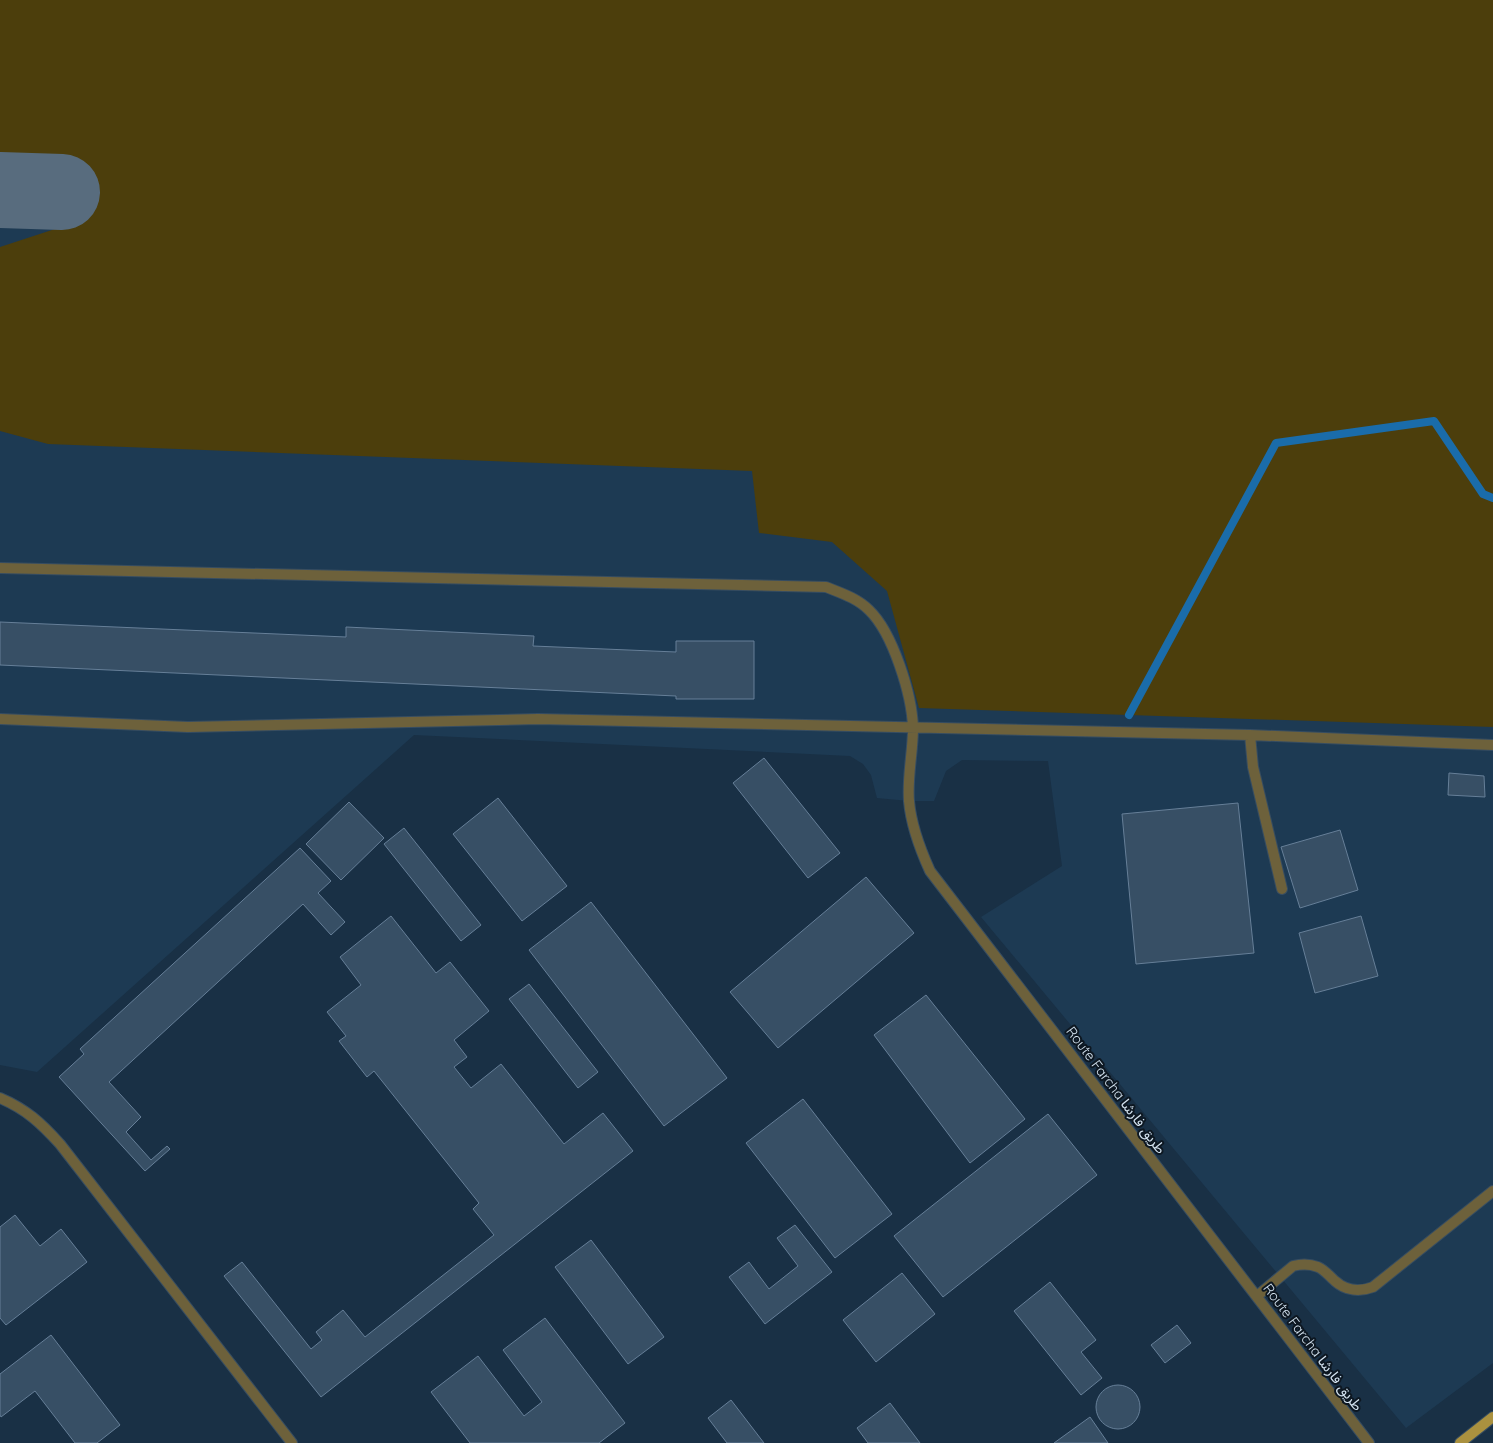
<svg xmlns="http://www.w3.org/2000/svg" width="1493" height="1443" viewBox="0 0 1493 1443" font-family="Quicksand,'Noto Sans Arabic',sans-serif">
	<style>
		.built { fill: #1d3a53 }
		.green { fill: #4c3e0c }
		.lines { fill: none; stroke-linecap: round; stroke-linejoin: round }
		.stream { stroke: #1a6caa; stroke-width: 8 }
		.taxiway { stroke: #586c7e; stroke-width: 76 }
		.building { fill: #374f65; stroke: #667f98 }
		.minor-casing { stroke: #374d61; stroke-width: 12 }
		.major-casing { stroke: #374d61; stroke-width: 12 }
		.minor { stroke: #6d613b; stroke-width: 10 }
		.major { stroke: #aa913f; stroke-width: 10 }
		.labels { text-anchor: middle; stroke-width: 4; stroke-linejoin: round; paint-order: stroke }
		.street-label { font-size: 14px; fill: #d5e4f1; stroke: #0d1721 }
	</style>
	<rect width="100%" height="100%" fill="#193045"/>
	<path class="built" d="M 0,0 L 1493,0 L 1493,1363 L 1406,1428 L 981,917 L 1062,866 L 1048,761 L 962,760 L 946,771 L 934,801 L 909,801 L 877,798 L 871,775 L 863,764 L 850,756 L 414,735 L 37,1072 L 0,1065 Z"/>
	<path class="green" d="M 0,0 L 1493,0 L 1493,727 L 919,708 L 887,591 L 832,542 L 759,533 L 752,471 L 48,444 L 0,431 L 0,247 L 58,228 L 66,165 L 0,163 Z"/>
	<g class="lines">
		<path class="stream" d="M 1129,715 L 1276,443 L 1434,421 L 1483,494 L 1493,498"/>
		<path class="taxiway" d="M 0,190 L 62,192"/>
	</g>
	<path class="building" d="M 0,622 L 346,637 L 346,627 L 534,636 L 533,646 L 676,652 L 676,641 L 754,641 L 754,699 L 676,699 L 676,696 L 0,665 Z
		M 764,758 L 840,853 L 808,878 L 733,783 Z
		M 1449,773 L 1484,776 L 1485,797 L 1448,795 Z
		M 498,798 L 567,886 L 522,921 L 453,834 Z
		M 349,802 L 384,838 L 341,880 L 306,844 Z
		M 1238,803 L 1254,953 L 1136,964 L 1122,814 Z
		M 404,828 L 481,925 L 461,941 L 384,844 Z
		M 1340,830 L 1358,890 L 1300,908 L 1281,847 Z
		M 300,848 L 331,881 L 318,893 L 345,922 L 331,935 L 303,904 L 109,1082 L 141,1117 L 126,1132 L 151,1160 L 167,1146 L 170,1149 L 145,1171 L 59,1077 L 84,1054 L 80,1049 Z
		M 866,877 L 914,933 L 778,1048 L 730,992 Z
		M 591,902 L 727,1078 L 664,1126 L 529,950 Z
		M 391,916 L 436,973 L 450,962 L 489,1011 L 454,1040 L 467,1057 L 454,1067 L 471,1088 L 501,1064 L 564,1144 L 603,1113 L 633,1151 L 321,1397 L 224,1276 L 242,1262 L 311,1349 L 322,1340 L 316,1332 L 343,1310 L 365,1337 L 494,1235 L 473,1209 L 479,1203 L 374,1071 L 367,1077 L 339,1041 L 346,1036 L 327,1012 L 361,985 L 340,957 Z
		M 1361,916 L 1378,976 L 1315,993 L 1299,933 Z
		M 529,984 L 598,1072 L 578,1088 L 509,999 Z
		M 926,995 L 1025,1119 L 970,1163 L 874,1035 Z
		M 803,1099 L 892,1214 L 835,1258 L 746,1143 Z
		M 1048,1114 L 1097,1175 L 943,1297 L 894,1236 Z
		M 15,1215 L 40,1246 L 61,1229 L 87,1262 L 6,1325 L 0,1318 L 0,1227 Z
		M 795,1225 L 832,1272 L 765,1324 L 729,1277 L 749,1262 L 769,1289 L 798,1266 L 777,1238 Z
		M 591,1240 L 664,1337 L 628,1364 L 555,1267 Z
		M 902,1273 L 935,1314 L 876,1362 L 843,1320 Z
		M 1050,1282 L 1096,1340 L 1081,1352 L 1102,1378 L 1081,1395 L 1014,1311 Z
		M 545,1318 L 625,1423 L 599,1443 L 470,1443 L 431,1392 L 478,1356 L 524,1416 L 542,1402 L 503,1350 Z
		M 1177,1325 L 1191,1343 L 1165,1363 L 1151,1345 Z
		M 51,1335 L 120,1425 L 97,1443 L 75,1443 L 35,1391 L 1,1417 L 0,1415 L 0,1374 Z
		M1096 1407a22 22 0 1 1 44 0a22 22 0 1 1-44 0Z
		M 731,1400 L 764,1443 L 727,1443 L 708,1418 Z
		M 890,1403 L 920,1443 L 868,1443 L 857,1428 Z
		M 1090,1417 L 1108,1443 L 1054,1443 Z"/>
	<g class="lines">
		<g class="minor-casing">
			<path id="minor" d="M 0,568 L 826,587 C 841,593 857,598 869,610 C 893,633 912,695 913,728 C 913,752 907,777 909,801 C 911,825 920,849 930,871 L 1369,1443
				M 0,719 L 188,727 L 538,719 L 1250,735 L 1493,745
				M 1250,735 L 1253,767 L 1282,889
				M 0,1098 C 26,1109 41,1123 60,1144 L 292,1443
				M 1257,1296 L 1293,1266 C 1301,1264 1310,1264 1318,1267 C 1325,1270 1329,1276 1335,1281 C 1346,1291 1360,1292 1373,1287 L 1493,1191"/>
		</g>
		<g class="major-casing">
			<path id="major" d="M 1460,1443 L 1493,1417"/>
		</g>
		<use href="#minor" class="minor"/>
		<use href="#major" class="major"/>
	</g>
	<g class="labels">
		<g class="street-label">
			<text transform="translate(1116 1090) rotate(53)" y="5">Route Farcha طريق فارشا</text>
			<text transform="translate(1313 1347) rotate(53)" y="5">Route Farcha طريق فارشا</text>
		</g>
	</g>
</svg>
